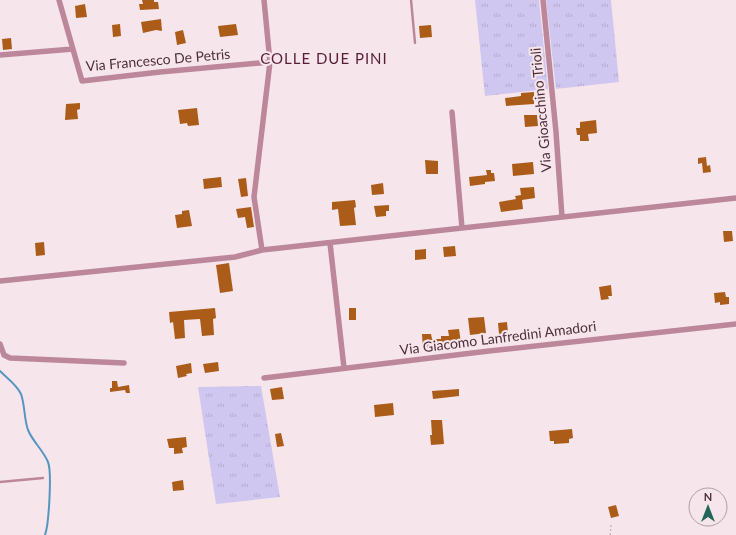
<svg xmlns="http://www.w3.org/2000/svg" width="736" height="535" viewBox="0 0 736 535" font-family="Lato,sans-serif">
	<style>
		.grass { fill: url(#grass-tufts) }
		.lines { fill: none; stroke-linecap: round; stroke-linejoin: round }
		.stream { stroke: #5596c1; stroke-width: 2 }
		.building { fill: #ab5c19 }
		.path { stroke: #bca6ae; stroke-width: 1; stroke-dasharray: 2 2; stroke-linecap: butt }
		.lane { stroke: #bd879b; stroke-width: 2.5 }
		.street { stroke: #bd879b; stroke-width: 5.5 }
		.labels { text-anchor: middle; stroke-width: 4; stroke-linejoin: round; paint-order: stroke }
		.street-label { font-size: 14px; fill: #4d2e3a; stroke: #f6e6eb }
		.neighbourhood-label { font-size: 15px; letter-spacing: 1px; fill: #591c38; stroke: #f6e6eb }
	</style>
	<defs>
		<pattern id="grass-tufts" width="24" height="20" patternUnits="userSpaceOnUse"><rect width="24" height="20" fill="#d0c7f0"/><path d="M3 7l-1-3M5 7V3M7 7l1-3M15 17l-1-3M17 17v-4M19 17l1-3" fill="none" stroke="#b4abcf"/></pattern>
	</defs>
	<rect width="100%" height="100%" fill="#f6e6eb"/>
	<path class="grass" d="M 475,0 L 539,0 L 548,89 L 485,96 Z
		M 546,0 L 611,0 L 619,82 L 556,89 Z
		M 261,386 L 280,497 L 216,504 L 198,387 Z"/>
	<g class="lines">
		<path class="stream" d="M 0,371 C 7,378 17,385 21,394 C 25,405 24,419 28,430 C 33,442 43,450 48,462 C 52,472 49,524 45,535"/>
	</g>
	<path class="building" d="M 142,0 L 154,0 L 154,2 L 158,2 L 159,9 L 140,10 L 139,4 L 143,4 Z
		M 85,4 L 87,17 L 76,18 L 75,6 Z
		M 161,19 L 162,31 L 156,30 L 143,33 L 141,22 Z
		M 120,24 L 121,36 L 113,37 L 112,25 Z
		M 236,24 L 238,35 L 220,37 L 218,26 Z
		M 431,25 L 432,37 L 420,38 L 419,26 Z
		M 183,30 L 186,43 L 177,45 L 175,32 Z
		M 11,38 L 12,49 L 3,50 L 2,39 Z
		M 534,92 L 534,104 L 506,106 L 505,98 L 521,96 L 521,93 Z
		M 80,103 L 80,109 L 77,110 L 78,119 L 65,120 L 66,104 Z
		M 197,108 L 199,125 L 188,126 L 187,123 L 180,124 L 178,110 Z
		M 524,115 L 537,115 L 538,126 L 525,127 Z
		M 596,120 L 597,133 L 588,134 L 589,141 L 580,141 L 580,135 L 577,135 L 576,128 L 580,128 L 580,122 Z
		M 706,157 L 707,166 L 710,165 L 711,172 L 703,173 L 702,163 L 698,164 L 698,158 Z
		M 425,160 L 438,161 L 438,174 L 426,174 Z
		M 533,162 L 534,174 L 513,176 L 512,164 Z
		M 486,170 L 491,170 L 491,173 L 494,173 L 495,181 L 485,182 L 485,184 L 470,186 L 469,177 L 487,175 Z
		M 221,177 L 222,187 L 204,189 L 203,179 Z
		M 246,178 L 248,196 L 241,197 L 238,179 Z
		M 383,183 L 384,194 L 372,195 L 371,185 Z
		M 534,187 L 535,198 L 522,200 L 523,209 L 501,212 L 499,202 L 516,199 L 515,196 L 521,195 L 520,188 Z
		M 355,200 L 356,207 L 354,208 L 356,225 L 340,226 L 338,209 L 332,210 L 332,202 Z
		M 389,205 L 389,211 L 386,211 L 386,216 L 376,217 L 374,206 Z
		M 251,207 L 254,227 L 247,228 L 245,217 L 238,218 L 236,209 Z
		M 189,210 L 192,226 L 177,228 L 175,215 L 182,214 L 182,211 Z
		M 723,231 L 732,231 L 733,241 L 724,242 Z
		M 44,242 L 45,255 L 36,256 L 35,243 Z
		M 455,246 L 456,256 L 444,257 L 443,247 Z
		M 426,249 L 426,259 L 415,260 L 415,250 Z
		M 229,263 L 233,291 L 220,293 L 216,265 Z
		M 611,285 L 612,296 L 608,296 L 609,299 L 601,300 L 599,287 Z
		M 725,292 L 726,297 L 729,297 L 729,304 L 720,305 L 720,302 L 715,303 L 714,293 Z
		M 215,308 L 216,318 L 213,319 L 214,335 L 202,336 L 200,319 L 184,320 L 185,338 L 175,339 L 173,322 L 170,323 L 169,312 Z
		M 349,308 L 356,308 L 356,320 L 349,320 Z
		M 484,317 L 486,333 L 470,335 L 468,318 Z
		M 507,322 L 508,333 L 499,334 L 498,323 Z
		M 459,329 L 461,343 L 446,345 L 447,350 L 423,351 L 422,334 L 431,334 L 432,339 L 441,339 L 441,336 L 449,336 L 448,330 Z
		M 218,362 L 219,371 L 205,373 L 203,364 Z
		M 191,363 L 192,373 L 186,374 L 187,376 L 178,378 L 176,366 Z
		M 112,381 L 117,381 L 118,387 L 129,385 L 130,393 L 126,393 L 125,390 L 110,392 L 110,388 L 112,388 Z
		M 282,387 L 284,399 L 272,400 L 270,389 Z
		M 459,389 L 459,396 L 433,399 L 432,391 Z
		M 393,403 L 394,415 L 375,417 L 374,405 Z
		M 431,420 L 442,420 L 444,444 L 431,445 L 430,435 L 432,435 Z
		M 572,429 L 573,438 L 569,439 L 569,443 L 554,444 L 554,441 L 550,441 L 549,431 Z
		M 281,433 L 284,446 L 277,447 L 275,434 Z
		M 186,437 L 187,447 L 182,448 L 183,453 L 174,454 L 174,448 L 169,448 L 167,439 Z
		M 183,480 L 184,490 L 173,491 L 172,482 Z
		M 616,505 L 619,516 L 611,518 L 608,507 Z"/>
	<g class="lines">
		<path class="path" d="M 610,535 L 611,525"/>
		<path class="lane" d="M 411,0 L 415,43
			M 0,482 L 43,478"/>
		<path class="street" d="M 59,0 L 82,81 L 160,72 L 270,62
			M 543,0 L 556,132 L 562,217
			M 0,55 L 73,49
			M 452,112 L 462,228
			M 330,243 L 344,368
			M 262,250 L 254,197 L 270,62 L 264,0
			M 0,281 L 235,257 L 262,250 L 736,198
			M 0,344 L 4,355 L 10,358 L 124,363
			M 264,378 L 489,351 L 736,324"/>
	</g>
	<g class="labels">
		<g class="street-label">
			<text transform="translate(158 60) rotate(-5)" y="5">Via Francesco De Petris</text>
			<text transform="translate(541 110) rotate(-95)" y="5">Via Gioacchino Trioli</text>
			<text transform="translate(498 338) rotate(-7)" y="5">Via Giacomo Lanfredini Amadori</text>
		</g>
		<g class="neighbourhood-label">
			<text x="324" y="64">COLLE DUE PINI</text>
		</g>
	</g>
	<g transform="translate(708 507)"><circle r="19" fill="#f6e6eb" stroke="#b29ca4"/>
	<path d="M0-3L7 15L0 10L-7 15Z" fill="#236657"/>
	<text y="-6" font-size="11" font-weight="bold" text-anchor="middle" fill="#4d2e3a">N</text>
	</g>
</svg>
